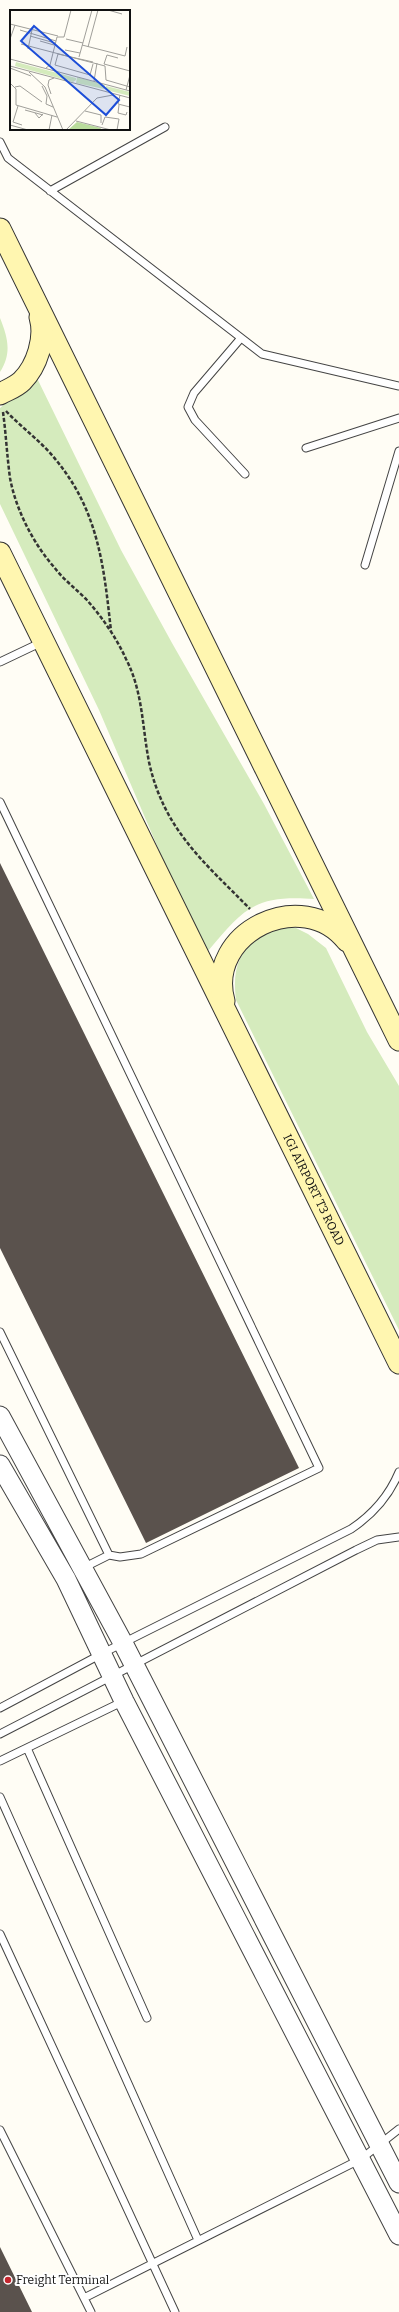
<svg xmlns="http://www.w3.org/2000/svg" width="399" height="2312" viewBox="0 0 399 2312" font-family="Bitter,serif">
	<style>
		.green { fill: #d5ebbd }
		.building { fill: #5a524d }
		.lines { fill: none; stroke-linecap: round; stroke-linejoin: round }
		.service-casing { stroke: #444; stroke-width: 9 }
		.tertiary-casing { stroke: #444; stroke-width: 21 }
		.secondary-casing { stroke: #333; stroke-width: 23 }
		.path { stroke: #333; stroke-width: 2.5; stroke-dasharray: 4 2; stroke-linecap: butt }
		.service { stroke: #fff; stroke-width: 7 }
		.tertiary { stroke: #fff; stroke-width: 19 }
		.secondary { stroke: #fff6b0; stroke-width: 21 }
		.poi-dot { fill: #c4262e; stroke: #fff; stroke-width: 1.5 }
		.labels { text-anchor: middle; stroke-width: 4; stroke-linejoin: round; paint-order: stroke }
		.street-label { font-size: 12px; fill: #111; stroke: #fff }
		.poi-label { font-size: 12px; fill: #111; stroke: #fff; text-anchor: start }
		.inset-road { fill: none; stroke: #a09f9a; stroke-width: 1 }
		.view { fill: #1d4ed8; fill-opacity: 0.15; stroke: #1d4ed8; stroke-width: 2 }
		.inset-edge { fill: none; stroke: #111; stroke-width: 2 }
	</style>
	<rect width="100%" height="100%" fill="#fffdf5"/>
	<path class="green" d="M 0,318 C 8,338 12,353 0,372 Z
		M 34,372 L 121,550 L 172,643 L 264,804 L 314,899 C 255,895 244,908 208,951 L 167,869 L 99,710 L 0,504 L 0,408 L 12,398 Z
		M 279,928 L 296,928 L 308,934 L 326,948 L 367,1032 L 399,1086 L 399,1330 L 236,1000 C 231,962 243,941 279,928 Z"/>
	<path class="building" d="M 0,863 L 299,1468 L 146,1543 L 0,1248 Z
		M 0,2247 L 32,2312 L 0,2312 Z"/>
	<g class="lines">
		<g class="service-casing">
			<path id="service" d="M 0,142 L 8,158 L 262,354 L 399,386
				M 50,191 L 165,127
				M 241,338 L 194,393 L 188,407 L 195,420 L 245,474
				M 306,448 L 399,418
				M 365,565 L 399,451
				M 0,662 L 42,642
				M 0,802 L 319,1468 L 141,1554 L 120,1557 L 109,1555 L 0,1332
				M 83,1568 L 109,1555
				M 0,1708 L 109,1650 L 351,1529 C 372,1515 389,1496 399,1472
				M 0,1734 L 356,1550 L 377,1540 L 399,1537
				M 27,1748 L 147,2018
				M 0,1761 L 124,1701
				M 0,1797 L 198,2240
				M 0,1934 L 175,2312
				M 0,2130 L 91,2312
				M 84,2298 L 361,2159 L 399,2129"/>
		</g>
		<g class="tertiary-casing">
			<path id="tertiary" d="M 0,1416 L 123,1643 L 399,2183
				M 0,1465 L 66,1579 L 124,1701 L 399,2235"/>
		</g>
		<g class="secondary-casing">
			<g id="secondary">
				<path d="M 0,229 L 399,1040"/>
				<path d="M 0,394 C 7,390 16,387 22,381 C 37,366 46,338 40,317"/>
				<path id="s1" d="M 0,553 L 399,1363"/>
				<path d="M 224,1001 C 205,932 303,885 347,941"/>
			</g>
		</g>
		<path class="path" d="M 6,411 C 22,428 42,442 56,460 C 99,512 104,568 111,631
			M 3,412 C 6,434 7,456 10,478 C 16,510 33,543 54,567 C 63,579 75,588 86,599 C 102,617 116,637 126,659 C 143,692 142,726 149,762 C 164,830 204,862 250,909"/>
		<use href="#service" class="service"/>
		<use href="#tertiary" class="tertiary"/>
		<use href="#secondary" class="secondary"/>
	</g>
	<circle class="poi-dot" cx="8" cy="2280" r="4"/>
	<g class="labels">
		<g class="street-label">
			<text dy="4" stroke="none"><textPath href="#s1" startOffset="710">IGI AIRPORT T3 ROAD</textPath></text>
		</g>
		<g class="poi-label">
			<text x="16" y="2284">Freight Terminal</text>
		</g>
	</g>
	<g transform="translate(10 10)">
		<rect width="120" height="120" fill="#fffdf5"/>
		<path d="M 6,52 L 66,68 L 66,70 L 63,72 L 5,56 ZM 67,67 L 95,75 L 94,79 L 66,73 ZM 96,76 L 120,82 L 120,86 L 96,80 Z" fill="#d5ebbd"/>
		<path d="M 67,112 L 91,118 L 90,120 L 58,120 Z" fill="#b9dc9c"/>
		<path class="inset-road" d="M 98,0 L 112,4M 0,14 L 48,26M 10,20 L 46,31M 20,26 L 45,33M 0,29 L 5,15M 56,29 L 73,33M 30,31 L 44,35M 11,34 L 95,56 L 96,70 L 120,77M 72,35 L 115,46 L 117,37M 78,37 L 88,0M 18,39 L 22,20M 55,40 L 70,43M 69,47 L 82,0M 0,49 L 120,81M 83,54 L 80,65 L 45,55 L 48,44 L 83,52M 94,54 L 120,61M 94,54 L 97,45 L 108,48M 0,56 L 120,88M 0,58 L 21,66M 36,58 L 40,55 L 47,27 L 54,27 L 61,0M 19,62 L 35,77 L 53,120M 84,71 L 87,53M 0,73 L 6,79 L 6,95 L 47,107M 32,76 L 37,86 L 36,94 L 43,97M 5,77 L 10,76 L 32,92M 116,80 L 120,65M 41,84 L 38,75 L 39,70 L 44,68M 110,85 L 108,94 L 120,97M 109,95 L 108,103 L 116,105 L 117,102M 8,96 L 3,112 L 12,115M 15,100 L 33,105M 75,101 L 91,105 L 91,113M 25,103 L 29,108 L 33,104M 66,111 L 101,120M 0,115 L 18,120M 92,115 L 95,107 L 109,109 L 107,120M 39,120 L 42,105M 56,120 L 87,88 L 103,85 L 109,89"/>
		<path class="view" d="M 24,16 L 109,90 L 96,105 L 11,31 Z"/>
		<rect width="120" height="120" class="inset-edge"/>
	</g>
</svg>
